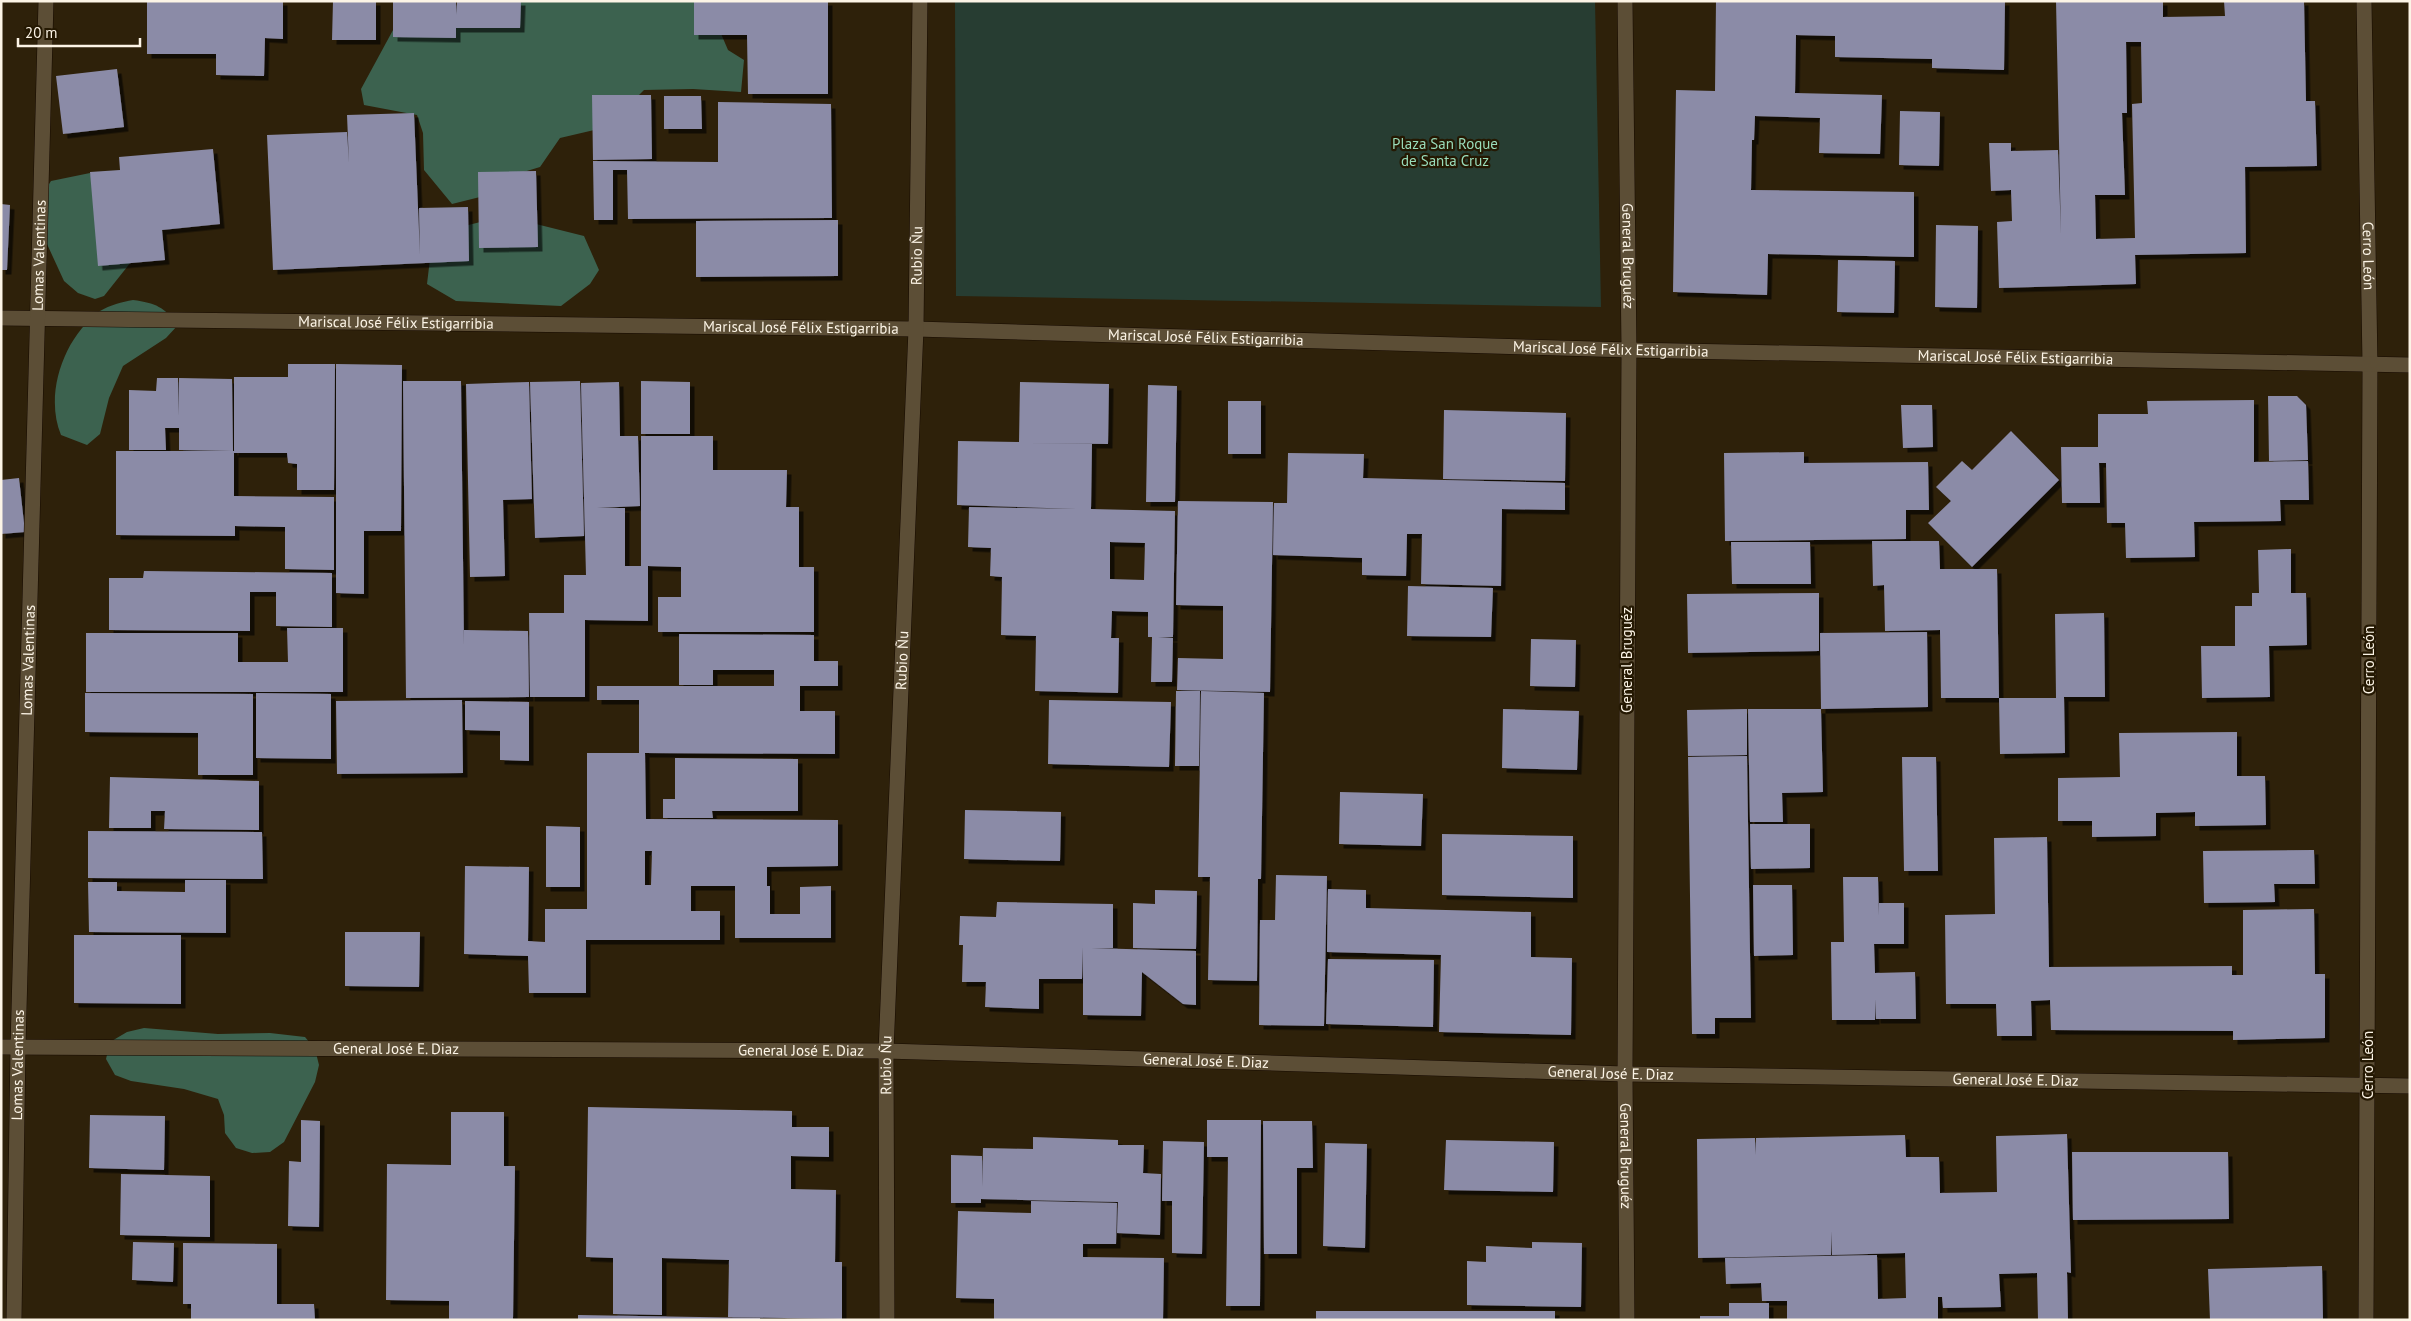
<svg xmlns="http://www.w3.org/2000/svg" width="2411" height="1321" viewBox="0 0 2411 1321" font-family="'PT Sans',sans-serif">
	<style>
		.green { fill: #273d32 }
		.forest { fill: #3c624f }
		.building { fill: #8b8ba7; fill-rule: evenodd; filter: url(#shadow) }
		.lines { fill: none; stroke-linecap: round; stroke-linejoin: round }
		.minor-casing { stroke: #160a00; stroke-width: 16 }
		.minor { stroke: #5c4e36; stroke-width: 15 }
		.labels { text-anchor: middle; stroke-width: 4.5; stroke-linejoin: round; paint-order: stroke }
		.park-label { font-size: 15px; fill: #99dcba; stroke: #241802 }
		.street-label { font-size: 15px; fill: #fcf4e6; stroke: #241802 }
	</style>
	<defs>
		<filter id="shadow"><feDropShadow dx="4.5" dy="4.5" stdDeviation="0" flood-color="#0009"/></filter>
	</defs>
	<rect width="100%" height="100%" fill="#2e210a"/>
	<path class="green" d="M 955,1 L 1595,1 L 1601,307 L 956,296 Z"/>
	<path class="forest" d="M 498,1 L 703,1 L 713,15 L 728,50 L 744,60 L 741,92 L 693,89 L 644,90 L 607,127 L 560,138 L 540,167 L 507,177 L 484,196 L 452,204 L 424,170 L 423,133 L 417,115 L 364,105 L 361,89 L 399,19 L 488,9 Z
		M 90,173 L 131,262 L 104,296 L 95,299 L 78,293 L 64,281 L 41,231 L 42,195 L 51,181 Z
		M 504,216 L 584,236 L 599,270 L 590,284 L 561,306 L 456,301 L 427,284 L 433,234 Z
		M 133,300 C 156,303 164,307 178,325 L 166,338 L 123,366 L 109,398 L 100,434 L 87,445 L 61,435 C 44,394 64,337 100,311 C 110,305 122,302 133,300 Z
		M 144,1028 L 218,1034 L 270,1033 L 305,1037 L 315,1049 L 319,1065 L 315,1082 L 284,1142 L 270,1152 L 252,1153 L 236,1148 L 225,1133 L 224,1115 L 218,1099 L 184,1089 L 131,1081 L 115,1075 L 106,1059 L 110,1042 L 127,1032 Z"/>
	<path class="building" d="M 147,1 L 283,1 L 283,39 L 265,38 L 264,76 L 216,75 L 216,54 L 147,54 Z
		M 333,1 L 376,1 L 376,40 L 332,40 Z
		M 393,1 L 456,1 L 456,15 L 457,1 L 521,1 L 520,28 L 456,28 L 456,38 L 393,37 Z
		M 694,1 L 828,1 L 828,94 L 748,94 L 747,35 L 694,35 Z
		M 1716,1 L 2005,1 L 2004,70 L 1932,68 L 1932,59 L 1835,57 L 1835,36 L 1796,35 L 1795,93 L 1882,95 L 1880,154 L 1819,153 L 1820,118 L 1755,116 L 1754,140 L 1752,140 L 1751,190 L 1914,192 L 1914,257 L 1768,254 L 1767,295 L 1673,292 L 1676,90 L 1715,91 Z
		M 2056,1 L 2163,1 L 2163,17 L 2225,16 L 2224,1 L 2304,1 L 2306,101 L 2315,101 L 2317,166 L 2245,167 L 2246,253 L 2135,255 L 2136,284 L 1999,288 L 1997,222 L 2012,221 L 2011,190 L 1991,191 L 1989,143 L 2011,143 L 2011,151 L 2058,150 L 2061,235 ZM 2126,42 L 2141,42 L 2142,103 L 2132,104 L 2135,238 L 2096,239 L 2095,195 L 2125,195 L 2122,113 L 2127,113 Z
		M 117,69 L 124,127 L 63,134 L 56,76 Z
		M 592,95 L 651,95 L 652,159 L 593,160 Z
		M 664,96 L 701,96 L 702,129 L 664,129 Z
		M 718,102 L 831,104 L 832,218 L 628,219 L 627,170 L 613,170 L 613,220 L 594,220 L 593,161 L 718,162 Z
		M 1900,111 L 1940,112 L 1939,166 L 1899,165 Z
		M 414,113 L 420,255 L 419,208 L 468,207 L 469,261 L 273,270 L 267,135 L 347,132 L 349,163 L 347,115 Z
		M 213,149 L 220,224 L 162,230 L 165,260 L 98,266 L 90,172 L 120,170 L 119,157 Z
		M 536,171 L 538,247 L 479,248 L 478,172 Z
		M 1,204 L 10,205 L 7,270 L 1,270 Z
		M 838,220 L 838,276 L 696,277 L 696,221 Z
		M 1936,225 L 1978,226 L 1977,308 L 1935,307 Z
		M 1838,260 L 1895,261 L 1894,313 L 1837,312 Z
		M 288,364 L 335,364 L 334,490 L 297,490 L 297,464 L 288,463 L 287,453 L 234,453 L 234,496 L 334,497 L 334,570 L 285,569 L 285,527 L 235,526 L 235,536 L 116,535 L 116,451 L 234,451 L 234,377 L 288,377 Z
		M 336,364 L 402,365 L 401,531 L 364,531 L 364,594 L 336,593 Z
		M 157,378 L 178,378 L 179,416 L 179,378 L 232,379 L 233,451 L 179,450 L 179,428 L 165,428 L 166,450 L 129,450 L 129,390 L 156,391 Z
		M 403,381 L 461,381 L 464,646 L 464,630 L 528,631 L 529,697 L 406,698 Z
		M 580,381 L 584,536 L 535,538 L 530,382 Z
		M 641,381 L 690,382 L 690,434 L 641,434 Z
		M 529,382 L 532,499 L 503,500 L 505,576 L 470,577 L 466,384 Z
		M 619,382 L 620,436 L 638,436 L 640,506 L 597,508 L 625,508 L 625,566 L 641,566 L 641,436 L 713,436 L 713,470 L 787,470 L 786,507 L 799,507 L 799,567 L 814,567 L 814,632 L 658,632 L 658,597 L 681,597 L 681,567 L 648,566 L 648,621 L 585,620 L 585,697 L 530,697 L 529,613 L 564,613 L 564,575 L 586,575 L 581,383 Z
		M 1020,382 L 1109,384 L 1108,444 L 1022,443 L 1092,444 L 1091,509 L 1175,511 L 1173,637 L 1158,637 L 1173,638 L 1172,682 L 1151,682 L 1152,637 L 1148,637 L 1148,612 L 1112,611 L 1111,638 L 1119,638 L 1118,693 L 1035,691 L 1036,636 L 1001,635 L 1002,577 L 990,576 L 991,548 L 968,547 L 969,507 L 1077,509 L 957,505 L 958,441 L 1019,442 ZM 1110,542 L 1145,543 L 1144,580 L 1110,579 Z
		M 1148,385 L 1177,386 L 1175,502 L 1146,502 Z
		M 2268,396 L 2297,396 L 2306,405 L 2308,460 L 2269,461 Z
		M 2254,400 L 2254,462 L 2308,461 L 2309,500 L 2280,500 L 2281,521 L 2194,522 L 2195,557 L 2126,558 L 2125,523 L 2107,523 L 2106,463 L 2099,463 L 2100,503 L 2062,503 L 2061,447 L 2098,447 L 2098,414 L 2148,414 L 2147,401 Z
		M 1228,401 L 1261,401 L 1261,454 L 1228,454 Z
		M 1901,405 L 1932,405 L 1933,447 L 1903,448 Z
		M 1444,410 L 1566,413 L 1565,481 L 1443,479 Z
		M 2011,431 L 2059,480 L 1972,567 L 1928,523 L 1951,501 L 1936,487 L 1962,461 L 1972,470 Z
		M 1804,452 L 1804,463 L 1928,462 L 1929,510 L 1906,510 L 1906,539 L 1725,541 L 1724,453 Z
		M 1288,453 L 1364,454 L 1363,478 L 1565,483 L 1565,510 L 1502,509 L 1501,586 L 1421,584 L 1422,534 L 1407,534 L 1406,576 L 1362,575 L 1362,558 L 1273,555 L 1274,503 L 1287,503 Z
		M 19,478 L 25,532 L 1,534 L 1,480 Z
		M 1178,501 L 1273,502 L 1270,692 L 1177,690 L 1178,658 L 1223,659 L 1223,606 L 1176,605 Z
		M 1872,541 L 1939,541 L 1940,569 L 1997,569 L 1999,698 L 1941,698 L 1940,630 L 1885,631 L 1884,585 L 1873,586 Z
		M 1731,542 L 1810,542 L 1811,584 L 1732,584 Z
		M 2291,549 L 2291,593 L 2306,593 L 2307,645 L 2269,646 L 2270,697 L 2202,698 L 2201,646 L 2235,646 L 2235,606 L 2252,606 L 2252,593 L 2259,593 L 2258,550 Z
		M 144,571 L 332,573 L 332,627 L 276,626 L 276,592 L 250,592 L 250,631 L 109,630 L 109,578 L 143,578 Z
		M 1408,586 L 1493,588 L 1491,637 L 1407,636 Z
		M 1819,593 L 1819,651 L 1688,653 L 1687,594 Z
		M 2104,613 L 2105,697 L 2064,697 L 2065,753 L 2000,754 L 1999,698 L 2056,698 L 2055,614 Z
		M 287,628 L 343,628 L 343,692 L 86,692 L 86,633 L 238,633 L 238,662 L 288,662 Z
		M 1927,632 L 1928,707 L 1821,709 L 1820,633 Z
		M 679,634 L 814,635 L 814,661 L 838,661 L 838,686 L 800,686 L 800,711 L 835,711 L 835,754 L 645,753 L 646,819 L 838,820 L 838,866 L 767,867 L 767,886 L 770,886 L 770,914 L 800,914 L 800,887 L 831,886 L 831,938 L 735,938 L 735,886 L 691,886 L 691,911 L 720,911 L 720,940 L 586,940 L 586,993 L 529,993 L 528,956 L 464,954 L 465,866 L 529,867 L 528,941 L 545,942 L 545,909 L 587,909 L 587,753 L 639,753 L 639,700 L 597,700 L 597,686 L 774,686 L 774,670 L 713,670 L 713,685 L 679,685 ZM 645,851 L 652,851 L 651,885 L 645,885 Z
		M 1531,639 L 1576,640 L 1575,687 L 1530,686 Z
		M 1176,691 L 1200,691 L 1199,766 L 1175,766 Z
		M 1201,691 L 1264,693 L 1261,879 L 1258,879 L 1257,981 L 1208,980 L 1210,877 L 1198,877 Z
		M 85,693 L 253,694 L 253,775 L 198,775 L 198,733 L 85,732 Z
		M 256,693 L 331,694 L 331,759 L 256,758 Z
		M 462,700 L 463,773 L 337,774 L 336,701 Z
		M 1049,700 L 1171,702 L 1169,767 L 1048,764 Z
		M 465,701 L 529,702 L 529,761 L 500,760 L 500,731 L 465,730 Z
		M 1503,709 L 1579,711 L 1577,770 L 1502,768 Z
		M 1747,709 L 1747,755 L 1688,756 L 1687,710 Z
		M 1748,709 L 1821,709 L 1823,792 L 1782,793 L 1783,822 L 1750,822 Z
		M 2237,732 L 2237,776 L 2265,776 L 2266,825 L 2195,826 L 2195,812 L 2156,813 L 2156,836 L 2092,837 L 2092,821 L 2058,821 L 2058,778 L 2120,777 L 2119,733 Z
		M 1747,756 L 1751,1018 L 1715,1018 L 1715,1034 L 1692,1034 L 1688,757 Z
		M 1902,757 L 1936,757 L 1938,871 L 1904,871 Z
		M 675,758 L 798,759 L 798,811 L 712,811 L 713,818 L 663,818 L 663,799 L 675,799 Z
		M 110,777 L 259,781 L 259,830 L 164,829 L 165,811 L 151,811 L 151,828 L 109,828 Z
		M 1340,792 L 1423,794 L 1421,846 L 1339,844 Z
		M 965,810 L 1061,812 L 1060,861 L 964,859 Z
		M 1750,824 L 1810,824 L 1810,868 L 1751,869 Z
		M 546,826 L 580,827 L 580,887 L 546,887 Z
		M 88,831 L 262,832 L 263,879 L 88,878 Z
		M 1442,834 L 1573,836 L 1573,898 L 1442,895 Z
		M 2047,837 L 2049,967 L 2232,966 L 2232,975 L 2243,975 L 2243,910 L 2314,909 L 2315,974 L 2325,974 L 2325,1038 L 2233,1040 L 2233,1031 L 2051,1030 L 2050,1000 L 2031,1001 L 2032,1036 L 1997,1036 L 1996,1004 L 1946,1004 L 1945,915 L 1995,914 L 1994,838 Z
		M 2314,850 L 2315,884 L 2274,884 L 2275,902 L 2204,903 L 2203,851 Z
		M 1276,875 L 1327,876 L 1324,1026 L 1259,1025 L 1260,920 L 1275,920 Z
		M 1843,877 L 1878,877 L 1879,916 L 1879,903 L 1904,903 L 1904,944 L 1874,944 L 1875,973 L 1915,972 L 1916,1019 L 1876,1019 L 1876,999 L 1875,1020 L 1832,1020 L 1831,942 L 1844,942 Z
		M 185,880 L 226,880 L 226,933 L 89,932 L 88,882 L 117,882 L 117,891 L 185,892 Z
		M 1753,885 L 1792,885 L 1793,955 L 1754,956 Z
		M 1328,889 L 1366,890 L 1366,908 L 1531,912 L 1531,957 L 1572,958 L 1571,1035 L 1439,1032 L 1441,955 L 1327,952 Z
		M 1155,890 L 1197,891 L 1196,949 L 1133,948 L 1133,903 L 1155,904 Z
		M 997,902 L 1113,904 L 1113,948 L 1091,948 L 1196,951 L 1196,1005 L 1183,1004 L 1142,972 L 1141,1016 L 1083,1015 L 1083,947 L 1082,979 L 1039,979 L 1039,1009 L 985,1007 L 986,982 L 962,982 L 963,945 L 959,945 L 960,916 L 996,917 Z
		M 345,932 L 420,932 L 419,987 L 345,986 Z
		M 74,935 L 181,935 L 181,1004 L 74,1003 Z
		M 1328,959 L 1434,960 L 1433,1027 L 1326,1024 Z
		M 588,1107 L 792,1111 L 792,1127 L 829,1127 L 829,1157 L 791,1156 L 791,1189 L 836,1190 L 835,1262 L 842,1262 L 842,1319 L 728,1317 L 729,1260 L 662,1258 L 662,1315 L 613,1314 L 613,1258 L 586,1257 Z
		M 451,1112 L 504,1112 L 504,1166 L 515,1166 L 513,1320 L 449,1320 L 449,1301 L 386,1300 L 387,1164 L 451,1165 Z
		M 90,1115 L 165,1116 L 164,1170 L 89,1168 Z
		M 301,1120 L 320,1121 L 319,1227 L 288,1226 L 289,1161 L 301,1162 Z
		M 1207,1120 L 1261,1120 L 1260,1306 L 1226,1306 L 1228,1157 L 1207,1157 Z
		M 1263,1121 L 1312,1121 L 1313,1168 L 1297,1168 L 1297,1254 L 1264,1254 Z
		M 2067,1134 L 2071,1273 L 2067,1272 L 2068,1320 L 2038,1320 L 2037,1273 L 1999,1274 L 2001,1307 L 1943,1308 L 1942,1297 L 1938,1297 L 1938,1320 L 1787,1320 L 1787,1301 L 1762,1301 L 1761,1283 L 1726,1284 L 1725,1258 L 1877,1255 L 1878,1299 L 1906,1298 L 1905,1253 L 1832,1255 L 1831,1231 L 1831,1255 L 1698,1258 L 1697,1139 L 1755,1138 L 1756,1155 L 1756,1138 L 1905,1135 L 1906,1157 L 1939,1157 L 1940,1193 L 1997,1192 L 1996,1136 Z
		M 1033,1137 L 1118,1140 L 1118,1145 L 1144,1145 L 1143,1173 L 1161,1174 L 1160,1235 L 1117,1233 L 1118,1202 L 981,1199 L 981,1203 L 951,1203 L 951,1155 L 982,1156 L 982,1187 L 983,1148 L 1033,1149 Z
		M 1446,1140 L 1554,1142 L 1553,1192 L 1444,1190 Z
		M 1163,1141 L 1204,1142 L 1202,1254 L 1172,1253 L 1172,1201 L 1162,1201 Z
		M 1325,1143 L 1367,1144 L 1365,1248 L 1323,1246 Z
		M 2072,1152 L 2228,1152 L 2229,1219 L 2073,1220 Z
		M 121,1174 L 210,1176 L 210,1237 L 120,1235 Z
		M 1031,1201 L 1117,1203 L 1116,1244 L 1083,1244 L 1083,1257 L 1164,1258 L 1163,1320 L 994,1320 L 994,1299 L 956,1298 L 958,1211 L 1031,1213 Z
		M 133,1242 L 174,1243 L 173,1282 L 132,1280 Z
		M 1532,1242 L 1582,1243 L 1581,1307 L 1467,1305 L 1467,1261 L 1486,1262 L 1486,1246 L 1532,1248 Z
		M 183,1243 L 277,1244 L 277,1304 L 314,1304 L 315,1320 L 191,1320 L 191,1304 L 183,1304 Z
		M 2322,1266 L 2323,1320 L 2210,1320 L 2208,1269 Z
		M 1729,1303 L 1769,1303 L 1769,1320 L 1700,1320 L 1700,1316 L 1729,1316 Z
		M 1316,1311 L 1555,1311 L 1555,1320 L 1316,1320 Z
		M 578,1315 L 760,1318 L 760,1320 L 578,1320 Z"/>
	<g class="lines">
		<g class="minor-casing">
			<g id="minor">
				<path id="s1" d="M 1625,1 L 1629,350 L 1625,1074 L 1627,1320"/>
				<path id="s2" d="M 2364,1 L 2370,365 L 2366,1320"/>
				<path id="s3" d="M 1,318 L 916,329 L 1629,350 L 2410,365"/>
				<path id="s4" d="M 1,1047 L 886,1051 L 1625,1074 L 2410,1086"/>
				<path id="s5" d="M 14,1320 L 18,1047 L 46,1"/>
				<path id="s6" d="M 887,1320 L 886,1051 L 916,329 L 920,1"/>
			</g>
		</g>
		<use href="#minor" class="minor"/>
	</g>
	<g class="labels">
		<g class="park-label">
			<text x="1445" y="149">Plaza San Roque<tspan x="1445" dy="17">de Santa Cruz</tspan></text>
		</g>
		<g class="street-label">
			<text dy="5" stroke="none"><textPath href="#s2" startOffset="255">Cerro León</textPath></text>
			<text dy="5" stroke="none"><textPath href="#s5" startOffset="1065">Lomas Valentinas</textPath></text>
			<text dy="5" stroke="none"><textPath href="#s6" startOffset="1065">Rubio Ñu</textPath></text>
			<text dy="5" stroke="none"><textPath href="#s1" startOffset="255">General Bruguéz</textPath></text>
			<text dy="5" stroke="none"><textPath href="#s3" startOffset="395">Mariscal José Félix Estigarribia</textPath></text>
			<text dy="5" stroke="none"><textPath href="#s3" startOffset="800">Mariscal José Félix Estigarribia</textPath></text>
			<text dy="5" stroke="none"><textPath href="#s3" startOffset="1205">Mariscal José Félix Estigarribia</textPath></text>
			<text dy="5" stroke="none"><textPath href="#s3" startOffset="1610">Mariscal José Félix Estigarribia</textPath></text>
			<text dy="5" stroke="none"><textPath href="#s3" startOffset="2015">Mariscal José Félix Estigarribia</textPath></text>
			<text dy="5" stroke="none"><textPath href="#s5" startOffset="660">Lomas Valentinas</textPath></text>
			<text transform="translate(1627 660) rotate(-90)" y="5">General Bruguéz</text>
			<text transform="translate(2369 660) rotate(-90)" y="5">Cerro León</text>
			<text dy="5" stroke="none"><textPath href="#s6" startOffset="660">Rubio Ñu</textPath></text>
			<text dy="5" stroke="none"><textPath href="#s4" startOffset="395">General José E. Diaz</textPath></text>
			<text dy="5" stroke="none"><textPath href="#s4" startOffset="800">General José E. Diaz</textPath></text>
			<text dy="5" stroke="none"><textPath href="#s4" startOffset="1205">General José E. Diaz</textPath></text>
			<text dy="5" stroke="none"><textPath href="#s5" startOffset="255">Lomas Valentinas</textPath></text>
			<text dy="5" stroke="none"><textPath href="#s6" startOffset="255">Rubio Ñu</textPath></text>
			<text transform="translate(2368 1065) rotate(-90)" y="5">Cerro León</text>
			<text dy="5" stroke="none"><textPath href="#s4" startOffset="1610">General José E. Diaz</textPath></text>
			<text dy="5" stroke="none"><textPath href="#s4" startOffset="2015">General José E. Diaz</textPath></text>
			<text dy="5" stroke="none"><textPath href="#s1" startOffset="1155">General Bruguéz</textPath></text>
		</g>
	</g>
	<rect width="2411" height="1321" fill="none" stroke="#fcf4e6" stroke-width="5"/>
	<path d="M18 38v8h122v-8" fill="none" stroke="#fcf4e6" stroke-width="2.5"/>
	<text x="25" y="38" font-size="15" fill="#fcf4e6" stroke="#241802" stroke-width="4" paint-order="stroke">20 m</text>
</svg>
